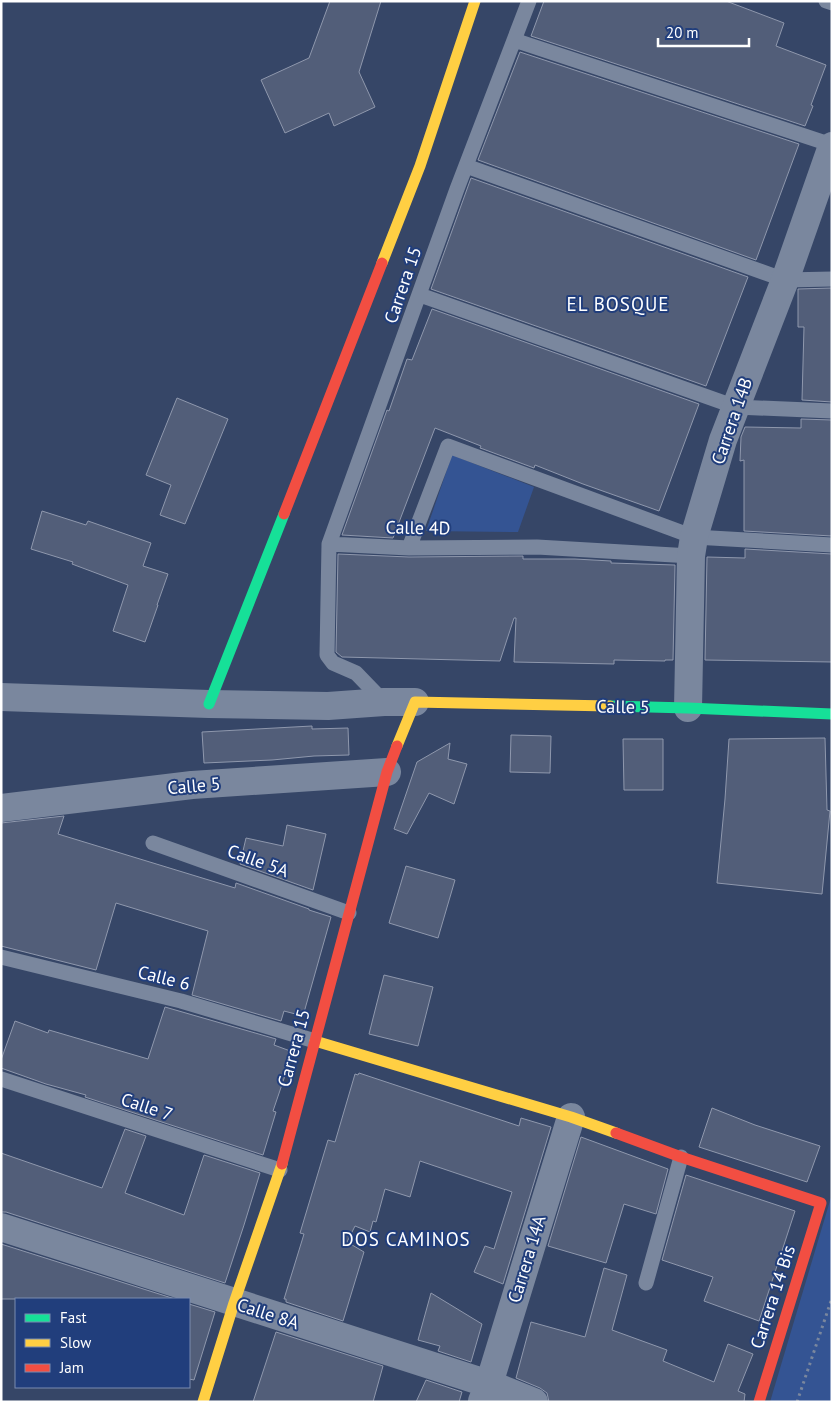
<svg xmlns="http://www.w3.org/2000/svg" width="833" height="1403" viewBox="0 0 833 1403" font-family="'PT Sans',sans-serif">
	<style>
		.green { fill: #345493 }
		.building { fill: #525e79; stroke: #8f98ad }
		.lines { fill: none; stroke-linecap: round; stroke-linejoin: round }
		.path { stroke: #7a879e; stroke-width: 3; stroke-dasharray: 2.5 4; stroke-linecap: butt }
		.lane { stroke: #7a879e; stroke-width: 15 }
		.street { stroke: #7a879e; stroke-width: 28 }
		.fast { stroke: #16e098; stroke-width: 11 }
		.slow { stroke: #ffcf43; stroke-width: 11 }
		.jam { stroke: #f24e42; stroke-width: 11 }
		.labels { text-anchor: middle; stroke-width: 4; stroke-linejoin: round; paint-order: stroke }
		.street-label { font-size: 18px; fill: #fff; stroke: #213e7c }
		.neighbourhood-label { font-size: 19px; letter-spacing: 1px; fill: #fff; stroke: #213e7c }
	</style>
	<rect width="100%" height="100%" fill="#364667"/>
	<path class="green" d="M 452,455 L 534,487 L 518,532 L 426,531 Z
		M 832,1194 L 832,1402 L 770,1402 Z"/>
	<path class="building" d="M 330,1 L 381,1 L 359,72 L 375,107 L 334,126 L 329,113 L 285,133 L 261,80 L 309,58 Z
		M 544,1 L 726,1 L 784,23 L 776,46 L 826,65 L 811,105 L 813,106 L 805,126 L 531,36 Z
		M 520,52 L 799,144 L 756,260 L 478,160 Z
		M 471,178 L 748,277 L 706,386 L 431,289 Z
		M 832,288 L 832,402 L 802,400 L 804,327 L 798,327 L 798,289 Z
		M 432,309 L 699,404 L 659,511 L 583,484 L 535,465 L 534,468 L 483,449 L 480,448 L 481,446 L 435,428 L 393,538 L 342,535 L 387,410 L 389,411 L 407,359 L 412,360 Z
		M 177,398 L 228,419 L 185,524 L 160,515 L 171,485 L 146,475 Z
		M 801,419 L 832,420 L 832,536 L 744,531 L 744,460 L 740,461 L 741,437 L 745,427 L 801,428 Z
		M 42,511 L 86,525 L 88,521 L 151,543 L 143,566 L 168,574 L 157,605 L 158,605 L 145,642 L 113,631 L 128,585 L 72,564 L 73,562 L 31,549 Z
		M 745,549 L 832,554 L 832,662 L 705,660 L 707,557 L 745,558 Z
		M 338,554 L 409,557 L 523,556 L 523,559 L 575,559 L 611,561 L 611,563 L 675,565 L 673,660 L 665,660 L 665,661 L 614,660 L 614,664 L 514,662 L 516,618 L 514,618 L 500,661 L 342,657 L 336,652 Z
		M 312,726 L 312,729 L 348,728 L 349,755 L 314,756 L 272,760 L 204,763 L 202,732 Z
		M 511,735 L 551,736 L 550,773 L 510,772 Z
		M 825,738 L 827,810 L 830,811 L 822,894 L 717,883 L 725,799 L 729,739 Z
		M 623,739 L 663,739 L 663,790 L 624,790 Z
		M 450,743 L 448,759 L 467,764 L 454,804 L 429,793 L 407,834 L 394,829 L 417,762 Z
		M 64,816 L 58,834 L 235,888 L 236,883 L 309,909 L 309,910 L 331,917 L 303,1016 L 284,1011 L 281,1021 L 192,995 L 208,931 L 116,903 L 96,970 L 1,946 L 1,823 Z
		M 287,825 L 326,834 L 313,890 L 240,864 L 246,838 L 283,846 Z
		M 406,866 L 455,880 L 438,938 L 389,923 Z
		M 384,975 L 433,987 L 418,1046 L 369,1034 Z
		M 165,1007 L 276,1039 L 274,1045 L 293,1052 L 273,1111 L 276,1112 L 263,1155 L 85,1097 L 86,1095 L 46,1084 L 1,1068 L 1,1060 L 15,1021 L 48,1033 L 49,1030 L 148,1059 Z
		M 359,1073 L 519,1126 L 521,1118 L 551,1127 L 503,1284 L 474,1272 L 485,1246 L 494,1249 L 512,1192 L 420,1161 L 410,1197 L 385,1189 L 376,1222 L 373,1221 L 370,1232 L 355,1226 L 347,1242 L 364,1252 L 343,1321 L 286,1302 L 286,1299 L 284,1299 L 304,1234 L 300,1233 L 328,1140 L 335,1142 L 355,1074 L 358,1075 Z
		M 712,1108 L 755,1125 L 820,1146 L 807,1182 L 699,1147 Z
		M 125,1129 L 146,1136 L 125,1193 L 184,1215 L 204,1155 L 260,1173 L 244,1225 L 225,1283 L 6,1212 L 1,1212 L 1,1153 L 102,1188 Z
		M 581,1137 L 668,1169 L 656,1214 L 624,1204 L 606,1263 L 548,1246 Z
		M 686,1175 L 795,1211 L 759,1321 L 704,1301 L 713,1277 L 662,1260 Z
		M 1,1244 L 175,1299 L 1,1299 Z
		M 604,1268 L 627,1275 L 612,1330 L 667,1350 L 663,1361 L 714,1382 L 728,1344 L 753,1354 L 738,1391 L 745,1394 L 744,1402 L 549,1402 L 547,1393 L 540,1388 L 516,1378 L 531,1322 L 585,1337 Z
		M 431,1293 L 482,1324 L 471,1362 L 438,1351 L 440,1346 L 418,1340 Z
		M 189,1304 L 215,1312 L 194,1380 L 189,1379 Z
		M 276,1332 L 383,1366 L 373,1402 L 253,1402 Z
		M 426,1380 L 462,1392 L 459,1402 L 416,1402 Z"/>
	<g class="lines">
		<path class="path" d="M 797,1402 L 832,1298"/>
		<path class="lane" d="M 826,1 L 832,3
			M 514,40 L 832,145
			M 466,166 L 785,280 L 832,279
			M 420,295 L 736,407 L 832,411
			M 329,544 L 457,189 L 529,1
			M 409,548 L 448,446 L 694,537 L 832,545
			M 384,702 L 356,673 L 333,663 L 327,655 L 329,544 L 409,548 L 537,547 L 691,556
			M 153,843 L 349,913
			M 1,957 L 181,1001 L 315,1041
			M 1,1079 L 280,1170
			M 646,1283 L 681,1157"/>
		<path class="street" d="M 1,697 L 209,704 L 328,706 L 384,702 L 415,702
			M 688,708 L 691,556 L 694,537 L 723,440 L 785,280 L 832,146
			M 1,808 L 192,785 L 387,772
			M 1,1227 L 489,1384 L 534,1402
			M 482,1401 L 489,1384 L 571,1117"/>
		<path class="fast" d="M 209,704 L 284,514
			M 610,706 L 688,708 L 832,714"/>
		<path class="slow" d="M 382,263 L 420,166 L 475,1
			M 397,746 L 415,702 L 610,706
			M 315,1041 L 571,1117 L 616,1133
			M 203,1402 L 234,1303 L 282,1164"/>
		<path class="jam" d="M 284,514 L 382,263
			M 616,1133 L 681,1157 L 821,1203 L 759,1402
			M 282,1164 L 387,772 L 397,746"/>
	</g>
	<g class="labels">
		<g class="street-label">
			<text transform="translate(403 285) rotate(-71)" y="6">Carrera 15</text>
			<text transform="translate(732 421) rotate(-71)" y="6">Carrera 14B</text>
			<text transform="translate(418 528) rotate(1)" y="6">Calle 4D</text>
			<text transform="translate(623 707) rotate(1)" y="6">Calle 5</text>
			<text transform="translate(194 786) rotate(-5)" y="6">Calle 5</text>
			<text transform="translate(258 861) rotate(20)" y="6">Calle 5A</text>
			<text transform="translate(164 978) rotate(14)" y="6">Calle 6</text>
			<text transform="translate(294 1048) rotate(-75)" y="6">Carrera 15</text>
			<text transform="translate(147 1107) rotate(18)" y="6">Calle 7</text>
			<text transform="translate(527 1259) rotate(-73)" y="6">Carrera 14A</text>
			<text transform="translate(773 1297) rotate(-72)" y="6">Carrera 14 Bis</text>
			<text transform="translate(268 1314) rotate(18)" y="6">Calle 8A</text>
		</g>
		<g class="neighbourhood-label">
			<text x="618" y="311">EL BOSQUE</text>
			<text x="406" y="1246">DOS CAMINOS</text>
		</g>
	</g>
	<rect width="833" height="1403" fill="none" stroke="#ffffff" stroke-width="5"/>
	<rect x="15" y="1298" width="175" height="90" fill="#213e7c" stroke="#7a8bb0"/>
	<rect x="25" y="1314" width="25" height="8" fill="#16e098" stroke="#7a8bb0"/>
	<text x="60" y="1323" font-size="15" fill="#ffffff">Fast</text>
	<rect x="25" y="1339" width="25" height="8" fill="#ffcf43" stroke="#7a8bb0"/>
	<text x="60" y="1348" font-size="15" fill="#ffffff">Slow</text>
	<rect x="25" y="1364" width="25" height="8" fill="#f24e42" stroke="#7a8bb0"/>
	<text x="60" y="1373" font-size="15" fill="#ffffff">Jam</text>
	<path d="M658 38v8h91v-8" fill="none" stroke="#ffffff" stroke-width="2.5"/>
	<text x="666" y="38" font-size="15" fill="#ffffff" stroke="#213e7c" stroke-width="4" paint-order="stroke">20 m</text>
</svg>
